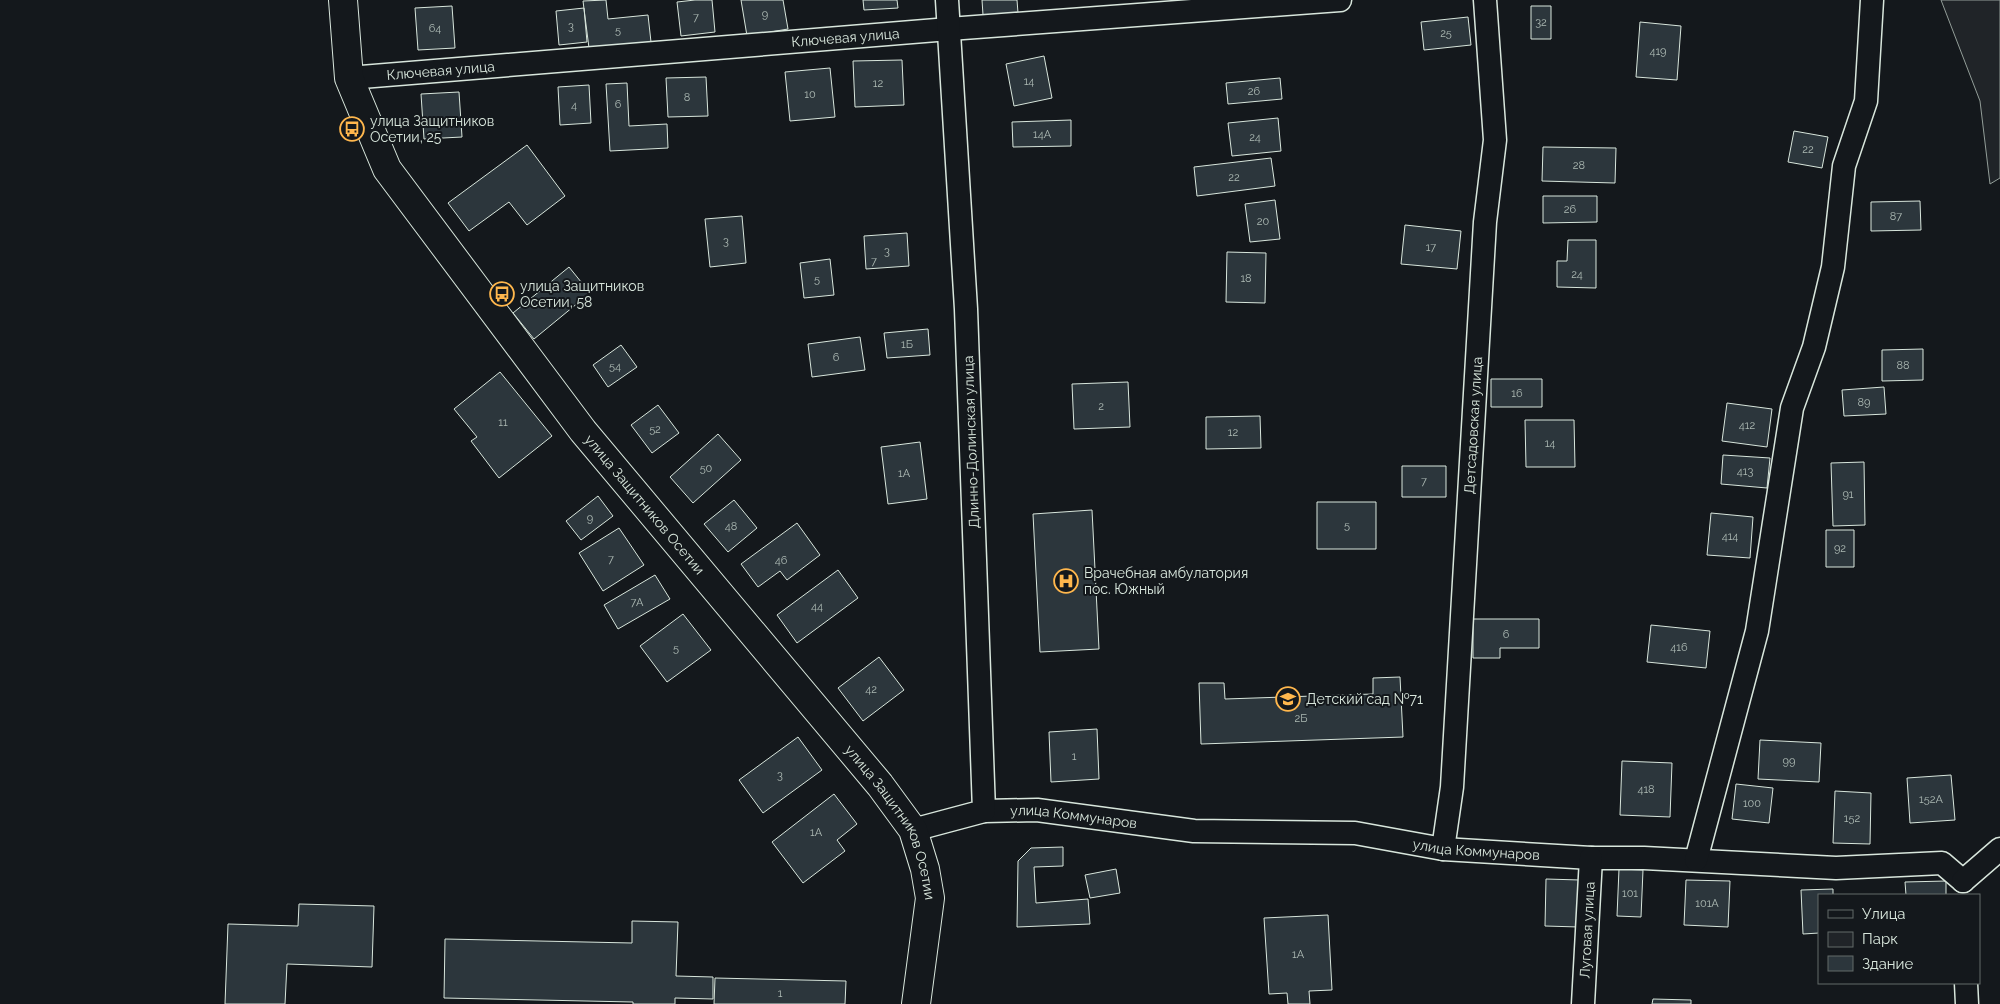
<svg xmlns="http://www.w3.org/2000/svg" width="2000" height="1004" viewBox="0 0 2000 1004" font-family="Raleway,sans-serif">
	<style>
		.green { fill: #202428; stroke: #939e99 }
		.building { fill: #2c363c; stroke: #d8e6dc }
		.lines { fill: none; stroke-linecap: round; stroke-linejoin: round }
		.street-casing { stroke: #d8e6dc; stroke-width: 25 }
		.secondary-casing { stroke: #d8e6dc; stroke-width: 30 }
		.street { stroke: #14181c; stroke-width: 22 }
		.secondary { stroke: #14181c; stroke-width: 28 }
		.labels { text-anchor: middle; stroke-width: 4; stroke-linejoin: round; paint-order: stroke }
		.number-label { font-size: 11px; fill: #adbab4 }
		.street-label { font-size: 14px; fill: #d8e6dc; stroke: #14181c }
		.poi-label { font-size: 14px; fill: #d8e6dc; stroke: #14181c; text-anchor: start }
	</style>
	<rect width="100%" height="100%" fill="#14181c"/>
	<path class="green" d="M 1941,0 L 2000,0 L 2000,178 L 1990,184 L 1980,101 Z"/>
	<path class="building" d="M 606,0 L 608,19 L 648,15 L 651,42 L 589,48 L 583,1 Z
		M 695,0 L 712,0 L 715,32 L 681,36 L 677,2 Z
		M 741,0 L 783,0 L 788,29 L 747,36 Z
		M 863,0 L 897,0 L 898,8 L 864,10 Z
		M 982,0 L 1017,0 L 1018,13 L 983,15 Z
		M 452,6 L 455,48 L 418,50 L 415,8 Z
		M 1531,6 L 1551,6 L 1551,39 L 1531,39 Z
		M 584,8 L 587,42 L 559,45 L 556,11 Z
		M 1468,17 L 1471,45 L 1424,50 L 1421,22 Z
		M 1640,22 L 1681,26 L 1677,80 L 1636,77 Z
		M 1044,56 L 1052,98 L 1014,106 L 1006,64 Z
		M 902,60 L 904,105 L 855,107 L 853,61 Z
		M 830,68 L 835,117 L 790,121 L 785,72 Z
		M 706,77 L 708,116 L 668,117 L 666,78 Z
		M 1280,78 L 1282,99 L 1228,104 L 1226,83 Z
		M 627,83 L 629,126 L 667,124 L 668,148 L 610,151 L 606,84 Z
		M 589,85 L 591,123 L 560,125 L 558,87 Z
		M 459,92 L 462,137 L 424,139 L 421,94 Z
		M 1278,118 L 1281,151 L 1232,156 L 1228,123 Z
		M 1071,120 L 1071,146 L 1013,147 L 1012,122 Z
		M 1794,131 L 1828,137 L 1822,168 L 1788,162 Z
		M 527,145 L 565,196 L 527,225 L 509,202 L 469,231 L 448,203 Z
		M 1543,147 L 1616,148 L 1615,183 L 1542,181 Z
		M 1271,158 L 1275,186 L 1197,196 L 1194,167 Z
		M 1543,196 L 1597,196 L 1597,222 L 1543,223 Z
		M 1275,200 L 1280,239 L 1250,242 L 1245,204 Z
		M 1920,201 L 1921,230 L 1871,231 L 1871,202 Z
		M 742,216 L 746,263 L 710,267 L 705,219 Z
		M 1405,225 L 1461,231 L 1457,269 L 1401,264 Z
		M 907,233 L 909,266 L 866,269 L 864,236 Z
		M 1568,240 L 1596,240 L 1596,288 L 1557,287 L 1557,261 L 1567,261 Z
		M 1227,252 L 1266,253 L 1265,303 L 1226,302 Z
		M 830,259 L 834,295 L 804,298 L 800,263 Z
		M 569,267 L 590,293 L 534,339 L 513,313 Z
		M 928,329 L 930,355 L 887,358 L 884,333 Z
		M 860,337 L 865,370 L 812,377 L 808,344 Z
		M 621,345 L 637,367 L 608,387 L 593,365 Z
		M 1923,349 L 1923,380 L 1882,381 L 1882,350 Z
		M 500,372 L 552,436 L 499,478 L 471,441 L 477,437 L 454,409 Z
		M 1491,379 L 1542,379 L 1542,407 L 1491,407 Z
		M 1128,382 L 1130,427 L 1074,429 L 1072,384 Z
		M 1884,387 L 1886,414 L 1844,416 L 1842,390 Z
		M 1727,403 L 1772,409 L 1767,447 L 1722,441 Z
		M 658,405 L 679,433 L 652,453 L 631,425 Z
		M 1260,416 L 1261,448 L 1206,449 L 1206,417 Z
		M 1525,420 L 1574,420 L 1575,467 L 1526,467 Z
		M 718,434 L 741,460 L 693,503 L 670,477 Z
		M 920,442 L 927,499 L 888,504 L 881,447 Z
		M 1723,455 L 1770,458 L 1767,488 L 1721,484 Z
		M 1864,462 L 1865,525 L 1833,526 L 1831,463 Z
		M 1402,466 L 1446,466 L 1446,497 L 1402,497 Z
		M 598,496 L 613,516 L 581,540 L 566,521 Z
		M 734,500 L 757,528 L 728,552 L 704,524 Z
		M 1317,502 L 1376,502 L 1376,549 L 1317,549 Z
		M 1092,510 L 1099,649 L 1040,652 L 1033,514 Z
		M 1711,513 L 1753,517 L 1750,558 L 1707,555 Z
		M 797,523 L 820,555 L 787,580 L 780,571 L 758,587 L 741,564 Z
		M 619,528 L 644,565 L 603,591 L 579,553 Z
		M 1826,530 L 1854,530 L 1854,567 L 1826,567 Z
		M 838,570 L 858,598 L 797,643 L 777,615 Z
		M 655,575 L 670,599 L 618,629 L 604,605 Z
		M 683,614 L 711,650 L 667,682 L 640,646 Z
		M 1473,619 L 1539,619 L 1539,648 L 1500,648 L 1500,658 L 1473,658 Z
		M 1651,625 L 1710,631 L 1706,668 L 1647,662 Z
		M 879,657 L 904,690 L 863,721 L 838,688 Z
		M 1400,677 L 1403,737 L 1201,744 L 1199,683 L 1224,683 L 1225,699 L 1373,694 L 1373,678 Z
		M 1097,729 L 1099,779 L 1051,782 L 1049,732 Z
		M 798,737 L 822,770 L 763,813 L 739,780 Z
		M 1760,740 L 1821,743 L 1819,782 L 1758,779 Z
		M 1622,761 L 1672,763 L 1670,817 L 1620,815 Z
		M 1951,775 L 1955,820 L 1910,823 L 1907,778 Z
		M 1736,784 L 1773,788 L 1769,823 L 1732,819 Z
		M 1835,791 L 1871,793 L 1870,844 L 1833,843 Z
		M 834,794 L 857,824 L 837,840 L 845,851 L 803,883 L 772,842 Z
		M 1063,847 L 1063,866 L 1034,867 L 1036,903 L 1088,899 L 1090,924 L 1017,927 L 1018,861 L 1031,848 Z
		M 1116,869 L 1120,893 L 1090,898 L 1085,875 Z
		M 1619,869 L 1643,870 L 1641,917 L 1617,916 Z
		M 1546,879 L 1580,880 L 1579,927 L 1545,926 Z
		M 1686,880 L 1730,881 L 1728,927 L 1684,925 Z
		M 1946,881 L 1946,895 L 1906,895 L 1905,882 Z
		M 1833,889 L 1833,895 L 1819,895 L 1819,933 L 1803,934 L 1801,890 Z
		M 299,904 L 374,906 L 372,967 L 287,964 L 285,1004 L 225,1004 L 228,924 L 298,926 Z
		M 1328,915 L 1332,990 L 1309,991 L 1310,1004 L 1288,1004 L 1287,993 L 1269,994 L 1264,918 Z
		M 632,921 L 678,922 L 676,976 L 713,977 L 713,999 L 675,998 L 675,1004 L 633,1004 L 633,1002 L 444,998 L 445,939 L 632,943 Z
		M 715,978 L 846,981 L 845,1004 L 714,1004 Z
		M 1653,999 L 1691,1000 L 1691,1004 L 1652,1004 Z"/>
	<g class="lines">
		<g class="street-casing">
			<g id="street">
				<path id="s1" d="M 349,78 L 949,29 L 1340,0"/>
				<path id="s2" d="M 984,811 L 1037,810 L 1194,831 L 1355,833 L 1443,849 L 1591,858 L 1644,858 L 1836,868 L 1942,863 L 1963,881"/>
				<path d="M 913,830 L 984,811 L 966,309 L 947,0"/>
				<path id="s3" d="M 1443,849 L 1452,787 L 1485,222 L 1495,140 L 1485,0"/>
				<path d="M 1696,860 L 1757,631 L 1792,408 L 1814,347 L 1833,267 L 1844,166 L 1866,101 L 1872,0"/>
				<path d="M 1963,881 L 2000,849"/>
				<path d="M 1966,983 L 1967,1004"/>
				<path id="s4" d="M 1583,1004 L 1591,858"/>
			</g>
		</g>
		<g class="secondary-casing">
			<g id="secondary">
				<path id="s5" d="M 343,0 L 349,78 L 387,169 L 583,431 L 880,785 L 913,830 L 925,869 L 930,898 L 916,1004"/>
			</g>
		</g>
		<use href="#street" class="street"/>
		<use href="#secondary" class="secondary"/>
	</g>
	<defs>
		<g id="bus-ring" transform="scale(1.25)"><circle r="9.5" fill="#14181c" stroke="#ffb74d" stroke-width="1.5"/><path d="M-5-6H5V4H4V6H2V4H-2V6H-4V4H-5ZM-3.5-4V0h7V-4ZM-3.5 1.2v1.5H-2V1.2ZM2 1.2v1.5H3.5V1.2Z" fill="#ffb74d"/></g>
		<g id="hospital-ring" transform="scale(1.25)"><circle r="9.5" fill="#14181c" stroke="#ffb74d" stroke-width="1.5"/><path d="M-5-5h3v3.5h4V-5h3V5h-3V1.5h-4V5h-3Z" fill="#ffb74d"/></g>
		<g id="school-ring" transform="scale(1.25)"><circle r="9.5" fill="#14181c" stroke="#ffb74d" stroke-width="1.5"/><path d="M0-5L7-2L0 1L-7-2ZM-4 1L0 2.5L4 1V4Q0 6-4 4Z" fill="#ffb74d"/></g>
	</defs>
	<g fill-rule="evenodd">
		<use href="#bus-ring" x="352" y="129"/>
		<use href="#bus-ring" x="502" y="294"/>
		<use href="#hospital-ring" x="1066" y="581"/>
		<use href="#school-ring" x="1288" y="699"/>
	</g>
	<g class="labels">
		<g class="number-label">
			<text x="765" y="18">9</text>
			<text x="696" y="21">7</text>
			<text x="1541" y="26">32</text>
			<text x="571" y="30">3</text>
			<text x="435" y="32">64</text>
			<text x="618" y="34">5</text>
			<text x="1446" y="37">25</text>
			<text x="1658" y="55">419</text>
			<text x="1029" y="85">14</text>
			<text x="878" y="87">12</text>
			<text x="1254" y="95">26</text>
			<text x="810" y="98">10</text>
			<text x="687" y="101">8</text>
			<text x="618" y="108">6</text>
			<text x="574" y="109">4</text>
			<text x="1042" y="138">14А</text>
			<text x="1255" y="141">24</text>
			<text x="1808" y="153">22</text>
			<text x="1579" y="169">28</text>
			<text x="1234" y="181">22</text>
			<text x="1570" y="213">26</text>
			<text x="1896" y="220">87</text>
			<text x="1263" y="225">20</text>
			<text x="726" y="245">3</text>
			<text x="1431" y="251">17</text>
			<text x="887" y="255">3</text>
			<text x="874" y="265">7</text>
			<text x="1577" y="278">24</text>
			<text x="1246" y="282">18</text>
			<text x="817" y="283">5</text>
			<text x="907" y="348">1Б</text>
			<text x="836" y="361">6</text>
			<text x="1903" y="369">88</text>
			<text x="615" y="370">54</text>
			<text x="1517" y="397">16</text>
			<text x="1864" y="406">89</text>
			<text x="1101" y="410">2</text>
			<text x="503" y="426">11</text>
			<text x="1747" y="429">412</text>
			<text x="655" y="433">52</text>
			<text x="1233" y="436">12</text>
			<text x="1550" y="447">14</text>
			<text x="706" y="472">50</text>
			<text x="1745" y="475">413</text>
			<text x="904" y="477">1А</text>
			<text x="1424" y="485">7</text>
			<text x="1848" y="498">91</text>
			<text x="590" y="522">9</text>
			<text x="1347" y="529">5</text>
			<text x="731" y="530">48</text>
			<text x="1730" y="540">414</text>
			<text x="1840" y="552">92</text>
			<text x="611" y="563">7</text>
			<text x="781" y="564">46</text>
			<text x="637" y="606">7А</text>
			<text x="817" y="610">44</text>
			<text x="1506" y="638">6</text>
			<text x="1679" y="651">416</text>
			<text x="676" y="652">5</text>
			<text x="871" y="693">42</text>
			<text x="1301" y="722">2Б</text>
			<text x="1074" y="760">1</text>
			<text x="1789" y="765">99</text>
			<text x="780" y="779">3</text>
			<text x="1646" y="793">418</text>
			<text x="1931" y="803">152А</text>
			<text x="1752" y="807">100</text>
			<text x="1852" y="822">152</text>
			<text x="816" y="836">1А</text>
			<text x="1630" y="897">101</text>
			<text x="1707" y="907">101А</text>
			<text x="1298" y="958">1А</text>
			<text x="780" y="997">1</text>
		</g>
		<g class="street-label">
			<text dy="5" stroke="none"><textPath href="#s1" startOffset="498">Ключевая улица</textPath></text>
			<text dy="5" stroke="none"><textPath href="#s1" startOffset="92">Ключевая улица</textPath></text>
			<text dy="5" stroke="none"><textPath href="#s3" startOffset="425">Детсадовская улица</textPath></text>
			<text transform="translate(971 442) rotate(-92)" y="5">Длинно-Долинская улица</text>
			<text dy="5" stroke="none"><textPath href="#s5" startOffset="600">улица Защитников Осетии</textPath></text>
			<text dy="5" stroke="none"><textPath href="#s2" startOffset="90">улица Коммунаров</textPath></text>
			<text dy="5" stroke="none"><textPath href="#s5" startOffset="1005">улица Защитников Осетии</textPath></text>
			<text dy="5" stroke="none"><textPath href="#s2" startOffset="495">улица Коммунаров</textPath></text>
			<text dy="5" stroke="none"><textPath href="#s4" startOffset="74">Луговая улица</textPath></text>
		</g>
		<g class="poi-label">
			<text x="370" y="126">улица Защитников<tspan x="370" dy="16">Осетии, 25</tspan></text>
			<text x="520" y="291">улица Защитников<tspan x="520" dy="16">Осетии, 58</tspan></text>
			<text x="1084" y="578">Врачебная амбулатория<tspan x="1084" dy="16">пос. Южный</tspan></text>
			<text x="1306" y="704">Детский сад №71</text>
		</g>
	</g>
	<rect x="1818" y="894" width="162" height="90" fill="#14181c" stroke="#626a69"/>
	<rect x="1828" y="910" width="25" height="8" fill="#14181c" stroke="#626a69"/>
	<text x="1862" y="919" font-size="15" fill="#d8e6dc">Улица</text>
	<rect x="1828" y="932" width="25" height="15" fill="#202428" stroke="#626a69"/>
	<text x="1862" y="944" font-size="15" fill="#d8e6dc">Парк</text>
	<rect x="1828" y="956" width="25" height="15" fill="#2c363c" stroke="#626a69"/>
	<text x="1862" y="969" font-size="15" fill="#d8e6dc">Здание</text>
</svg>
